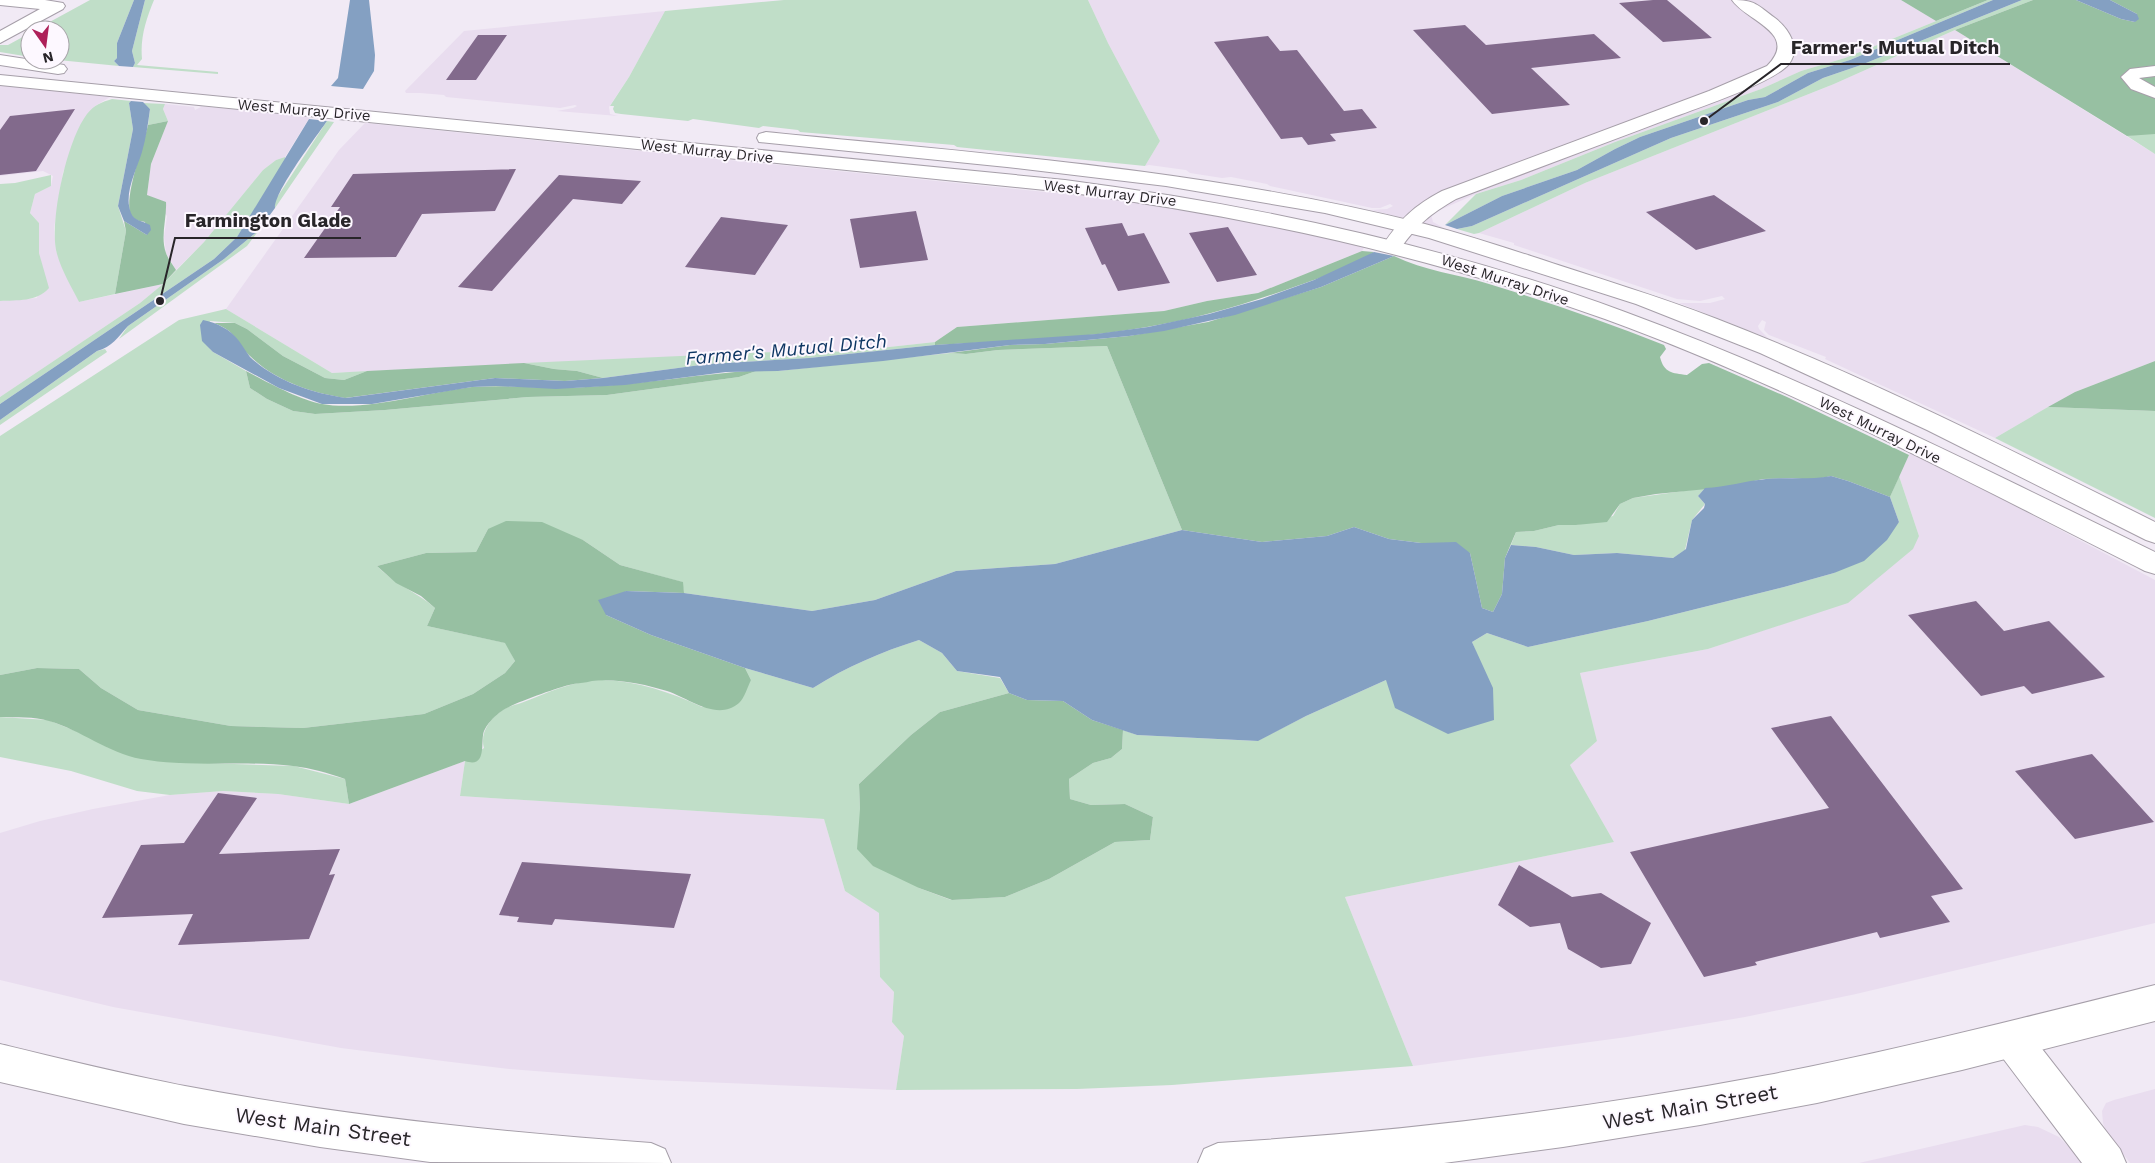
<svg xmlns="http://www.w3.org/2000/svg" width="2155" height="1163" viewBox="0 0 2155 1163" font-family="'Work Sans',sans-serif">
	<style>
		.built { fill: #e9ddef }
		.green { fill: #c0dec8 }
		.forest { fill: #97c0a2 }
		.water { fill: #84a0c2 }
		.building { fill: #826a8c }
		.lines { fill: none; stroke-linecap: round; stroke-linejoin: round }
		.minor-casing { stroke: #a69fa9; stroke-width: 2 }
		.major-casing { stroke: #a69fa9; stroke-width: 2 }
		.highway-casing { stroke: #a69fa9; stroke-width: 2 }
		.minor { fill: #fff; fill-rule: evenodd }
		.major { fill: #fff; fill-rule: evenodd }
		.highway { fill: #fff; fill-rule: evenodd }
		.labels { text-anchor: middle; stroke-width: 4; stroke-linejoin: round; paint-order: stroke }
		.far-street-label { font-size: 15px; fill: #282529; stroke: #fdf8ff }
		.water-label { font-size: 19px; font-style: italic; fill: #0e3663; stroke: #fdf8ff }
		.near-street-label { font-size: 21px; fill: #282529; stroke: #fdf8ff }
		.leader { fill: none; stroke: #282529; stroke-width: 2 }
		.callout-dot { fill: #282529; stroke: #fdf8ff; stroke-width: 2 }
		.callout-label { font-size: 19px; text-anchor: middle; font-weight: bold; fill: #282529; stroke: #fdf8ff; stroke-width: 4; stroke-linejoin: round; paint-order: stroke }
	</style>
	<rect width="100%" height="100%" fill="#f1eaf5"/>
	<path class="built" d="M 1088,0 L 1901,0 L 1936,21 L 1845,58 L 1801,71 L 1761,89 L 1615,142 L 1521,180 L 1476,194 L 1431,214 L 1433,222 L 1444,228 L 1371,210 L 1387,209 L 1393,206 L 1390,204 L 1380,208 L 1372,208 L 1270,186 L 1267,184 L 1231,177 L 1222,178 L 1190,173 L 1186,170 L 1149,165 L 1145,166 L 1160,141 L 1108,43 Z
		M 665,11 L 629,77 L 609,107 L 610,114 L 618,116 L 557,111 L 573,108 L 577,106 L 575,105 L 560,108 L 446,97 L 444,95 L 420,93 L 406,93 L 405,91 L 464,31 Z
		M 1955,30 L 2155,154 L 2155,361 L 2075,392 L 1995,438 L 1825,359 L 1826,357 L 1769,335 L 1764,330 L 1766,322 L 1762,320 L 1758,326 L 1759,329 L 1768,338 L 1679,303 L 1710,303 L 1725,299 L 1722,296 L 1700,301 L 1677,299 L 1514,245 L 1514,243 L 1479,233 L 1585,183 L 1834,84 Z
		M 0,85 L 110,97 L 95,106 L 63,172 L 54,228 L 56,251 L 79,302 L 163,284 L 140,303 L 0,397 L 0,301 L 37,298 L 43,270 L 39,253 L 39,223 L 30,213 L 35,194 L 51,186 L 53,176 L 43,171 L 0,176 Z
		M 165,104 L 194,107 L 195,110 L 201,107 L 199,106 L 310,117 L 285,157 L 276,160 L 263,170 L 204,242 L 176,270 L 166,253 L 164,237 L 167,216 L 147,195 L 151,164 L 168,121 L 163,109 Z
		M 365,123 L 1114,199 L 1256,222 L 1365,246 L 1362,251 L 1258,293 L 1207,301 L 1164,311 L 957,327 L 935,342 L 843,352 L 816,350 L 332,373 L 226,309 L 339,150 Z
		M 1911,451 L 2155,580 L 2155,923 L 1856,994 L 1745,1017 L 1627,1037 L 1413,1066 L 1345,897 L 1614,842 L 1570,765 L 1597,741 L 1580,673 L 1708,649 L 1848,602 L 1919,536 L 1899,476 Z
		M 465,761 L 460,796 L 824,819 L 845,891 L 879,913 L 880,977 L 894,992 L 892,1022 L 904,1036 L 896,1090 L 652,1080 L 509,1069 L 443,1061 L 341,1048 L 113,1007 L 0,980 L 0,833 L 40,821 L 93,809 L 170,795 L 223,791 L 278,794 L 349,804 Z
		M 2155,1089 L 2155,1163 L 2130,1163 L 2106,1131 L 2103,1123 L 2102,1111 L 2106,1103 L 2114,1100 Z
		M 2025,1125 L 2038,1127 L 2059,1137 L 2085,1163 L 1859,1163 Z"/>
	<path class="green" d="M 90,0 L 134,0 L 117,43 L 117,58 L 114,61 L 119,66 L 58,60 L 60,60 L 60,30 L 35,30 Z
		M 145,0 L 154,0 C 146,19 140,38 142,59 L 137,65 L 218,72 L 218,74 L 133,67 L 135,63 L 132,51 Z
		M 784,0 L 1088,0 L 1108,43 L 1160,141 L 1145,166 L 957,147 L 954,145 L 800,132 L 798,130 L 763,126 L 759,128 L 693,119 L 688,121 L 621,114 L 615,113 L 613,109 L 614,106 L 610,106 L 629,77 L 665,11 Z
		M 1988,0 L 1993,0 L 1850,60 L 1808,73 L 1765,97 L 1748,100 L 1640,137 L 1615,149 L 1577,170 L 1502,196 L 1445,225 L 1476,194 L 1521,180 L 1615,142 L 1761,89 L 1801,71 L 1845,58 Z
		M 2022,0 L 2033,0 L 1955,30 L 1834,84 L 1585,183 L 1479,233 L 1474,234 L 1457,229 L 1472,226 L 1671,138 L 1778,102 L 1823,78 L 1861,65 Z
		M 30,33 L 30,57 L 0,52 L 0,45 L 8,45 Z
		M 112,99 L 131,101 L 129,103 L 133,129 L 118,206 L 126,231 L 115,294 L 79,302 C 71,286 60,268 56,250 C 50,218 67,140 87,114 C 94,105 102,102 112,99 Z
		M 143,103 L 165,104 L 163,109 L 168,121 L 148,125 L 150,109 Z
		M 327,121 L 334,122 L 275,208 L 274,202 Z
		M 2152,132 L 2155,134 L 2155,154 L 2127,136 Z
		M 285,157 L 285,161 L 237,237 L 214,259 L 0,404 L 0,397 L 140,303 L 163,284 L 204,242 L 263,170 L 276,160 Z
		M 51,175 L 51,186 L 35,194 L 30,213 L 39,223 L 39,253 L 49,288 C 37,302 17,300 0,301 L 0,184 L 15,183 Z
		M 259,230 L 247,246 L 119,339 L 128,326 L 224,259 Z
		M 226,309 L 332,373 L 367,371 L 344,380 L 325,378 L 283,356 L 247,329 L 235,323 L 210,321 L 203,341 L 213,352 L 246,371 L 250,388 L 267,399 L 293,411 L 315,414 L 385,410 L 528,397 L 607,395 L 739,377 L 759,370 L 778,371 L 950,353 L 966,354 L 998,350 L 1107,346 L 1182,530 L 1055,564 L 956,571 L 875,600 L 812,611 L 684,593 L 682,582 L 620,565 L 583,540 L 488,529 L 476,552 L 426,553 L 377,566 C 394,584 417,592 435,608 L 427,626 L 506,643 L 515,661 L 505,673 L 473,694 L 424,714 L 303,728 L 231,726 L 138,710 L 101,688 L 79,669 L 37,668 L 0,675 L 0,436 L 179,320 Z
		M 935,342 L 935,345 L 809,358 L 708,364 L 603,378 L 577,371 L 554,369 L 524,363 L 816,350 L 843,352 Z
		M 105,349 L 107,352 L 0,425 L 0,420 L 97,351 Z
		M 2048,407 L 2155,411 L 2155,518 L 1995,438 Z
		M 1899,476 L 1919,536 L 1913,549 L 1848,603 L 1708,649 L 1580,673 L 1597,741 L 1570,765 L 1614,842 L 1345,897 L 1413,1066 L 1172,1085 L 1077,1089 L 896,1090 L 904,1036 L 892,1022 L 894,992 L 880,977 L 879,913 L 845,891 L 824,819 L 460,796 L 465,761 L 484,748 C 480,734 488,721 500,712 C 505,707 515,705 521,703 C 547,693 574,680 602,680 C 638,681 670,692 702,707 L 751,680 L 745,668 L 813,688 C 846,667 881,652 919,640 L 942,653 L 957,671 L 1000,678 L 1009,693 L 940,712 L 911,735 L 859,784 L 860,809 L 919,888 L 951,900 L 1005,897 L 1049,879 L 1115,842 L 1150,840 L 1153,817 L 1125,804 L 1091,805 L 1070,799 L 1069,779 L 1093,763 L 1111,758 L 1122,749 L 1123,730 L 1137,735 L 1257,741 L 1306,716 L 1386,680 L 1480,662 L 1472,642 L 1487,633 L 1528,647 L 1648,621 L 1784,587 L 1834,573 L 1899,522 L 1890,497 Z
		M 1705,488 L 1698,496 L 1705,504 L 1692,520 L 1685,550 L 1673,558 L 1617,553 L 1574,555 L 1536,547 L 1511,545 L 1516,532 L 1534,531 L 1559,525 L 1576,525 L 1613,516 L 1620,504 L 1633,498 Z
		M 0,717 L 48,720 L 83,734 L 107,747 L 175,762 L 294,766 L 345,779 L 349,804 L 278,794 L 223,791 L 170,795 L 137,791 L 71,771 L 0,757 Z"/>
	<path class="forest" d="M 1901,0 L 1988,0 L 1936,21 Z
		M 2033,0 L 2076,0 L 2121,19 L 2135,22 L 2137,14 L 2110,0 L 2155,0 L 2155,134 L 2127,136 L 1955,30 Z
		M 168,121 L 151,164 L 147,195 L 166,202 C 167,218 160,237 166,253 C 168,259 173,265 176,270 L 163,284 L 115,294 L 126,231 L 124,221 L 147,235 L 145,222 C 139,221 134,220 131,215 C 123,199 144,144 148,125 Z
		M 1362,251 L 1374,252 C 1354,266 1317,279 1294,287 C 1246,304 1197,319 1147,327 C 1078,339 1006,341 935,345 L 935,342 L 957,327 L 1164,311 L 1207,301 L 1258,293 Z
		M 1394,256 C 1424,271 1458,274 1489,284 C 1548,302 1606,322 1664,345 L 1666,349 L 1660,357 C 1664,373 1672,373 1687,375 L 1702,364 L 1709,363 L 1787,397 L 1909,455 L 1890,497 L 1848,481 L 1831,476 L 1813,480 L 1792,478 L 1763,479 L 1727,487 L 1656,494 L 1633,498 L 1620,504 L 1607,522 L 1576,525 L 1559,525 L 1534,531 L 1516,532 L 1505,558 L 1502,594 L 1493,612 L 1482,608 L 1470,553 L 1421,543 L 1389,539 L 1354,527 L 1327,536 L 1262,542 L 1182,530 L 1107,346 L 998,350 L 966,354 L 950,353 L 1010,345 L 1045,344 L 1129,336 L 1208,322 L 1321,287 Z
		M 214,323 L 235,323 L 247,329 L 283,356 L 325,378 L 344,380 L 367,371 L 524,363 L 554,369 L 577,371 L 603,378 L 565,381 L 495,378 L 345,398 C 312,393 275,381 250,356 C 235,342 238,332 214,323 Z
		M 2155,361 L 2155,411 L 2048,407 L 2075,392 Z
		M 759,370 L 739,377 L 607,395 L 528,397 L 385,410 L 315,414 L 293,411 L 267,399 L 250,388 L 246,371 C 267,382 300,400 322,404 C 365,412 428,392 472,387 C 510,384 548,390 586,387 C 644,384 701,374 759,370 Z
		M 506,521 L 542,522 L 583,540 L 620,565 L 683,582 L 684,593 L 626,591 L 606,615 L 651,635 L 745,668 L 751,680 C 748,686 744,699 739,703 C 717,722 689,698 667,691 C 644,684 616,678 592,681 C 585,683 577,683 569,685 C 557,688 507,705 499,713 C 494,717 487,724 484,731 C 480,741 488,769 465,761 L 349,804 L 345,779 C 328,773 311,768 293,766 C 243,760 191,768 141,759 C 108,753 81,730 49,721 C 34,716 16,718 0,717 L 0,675 L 37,668 L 79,669 L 101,688 L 138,710 L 231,726 L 303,728 L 424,714 L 473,694 L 505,673 L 515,661 L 505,643 L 427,626 L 435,608 L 421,596 L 396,583 L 377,566 L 426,553 L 476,552 L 488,529 Z
		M 1009,693 L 1027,700 L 1063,701 L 1092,720 L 1123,730 L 1122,749 L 1111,758 L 1093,763 L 1069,779 L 1070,799 L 1091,805 L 1125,804 L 1153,817 L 1150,840 L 1115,842 L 1049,879 L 1005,897 L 952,900 L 919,888 L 873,866 L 857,849 L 860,809 L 859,784 L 911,735 L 940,712 Z"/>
	<path class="water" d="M 134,0 L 145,0 L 132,51 L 135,63 L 133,67 L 119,66 L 114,61 L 117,58 L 117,43 Z
		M 350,0 L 369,0 L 375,55 L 374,71 L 363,89 L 331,86 L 338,78 Z
		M 1993,0 L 2022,0 L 1861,65 L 1823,78 L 1778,102 L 1671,138 L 1472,226 L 1457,229 L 1445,225 L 1502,196 L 1577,170 L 1615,149 L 1640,137 L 1748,100 L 1765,97 L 1808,73 L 1850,60 Z
		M 2076,0 L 2110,0 L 2137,14 L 2139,19 L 2135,22 L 2121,19 Z
		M 131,101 L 143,102 L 150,109 C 148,124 146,138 142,152 C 137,169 123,194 131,213 C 134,221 143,221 150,225 L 151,230 L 147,235 L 124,221 L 118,206 L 133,129 L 129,103 Z
		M 309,119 L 327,121 C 316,137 274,192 275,208 L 259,230 L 224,259 L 128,326 C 118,337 112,347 97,351 L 0,420 L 0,404 L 214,259 L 237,237 Z
		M 1374,252 L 1394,256 L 1321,287 L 1235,315 L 1164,331 L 1129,336 L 1045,344 L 1010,345 L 883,361 L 778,371 L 726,372 L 625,385 L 556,389 L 496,386 L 472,387 L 372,404 L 322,404 L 279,388 L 213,352 L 202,341 L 200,325 L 203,320 C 217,323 230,329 239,341 C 243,346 246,352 250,357 C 276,381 311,393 346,398 L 495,378 L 565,381 L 603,378 L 708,364 L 809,358 L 935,345 L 1096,334 L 1148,327 L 1209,314 L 1262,299 L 1314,280 Z
		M 1831,476 L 1848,481 L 1890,497 L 1899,522 L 1887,540 L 1864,561 L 1834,573 L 1784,587 L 1648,621 L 1528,647 L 1487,633 L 1472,642 L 1493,688 L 1494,720 L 1448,734 L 1395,708 L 1386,680 L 1306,716 L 1258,741 L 1137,735 L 1092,720 L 1063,701 L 1027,700 L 1009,693 L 1000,677 L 957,671 L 942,653 L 919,640 C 881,652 846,667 813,688 L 745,668 L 651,635 L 606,615 L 598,600 L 626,591 L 684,593 L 812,611 L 875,600 L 956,571 L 1055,564 L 1182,530 L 1262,542 L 1327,536 L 1354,527 L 1389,539 L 1421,543 L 1456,542 L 1470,553 L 1482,608 L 1493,612 L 1502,594 L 1505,558 L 1511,545 L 1536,547 L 1574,555 L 1617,553 L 1673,558 L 1686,549 L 1692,520 L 1704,508 L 1705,504 L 1698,496 L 1705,488 C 1726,487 1745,481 1766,479 C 1788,477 1809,480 1831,476 Z"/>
	<path class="building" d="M 1653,0 L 1667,0 L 1712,38 L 1663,42 L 1619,3 Z
		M 1465,25 L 1486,45 L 1594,34 L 1621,58 L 1531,68 L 1570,105 L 1492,114 L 1413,30 Z
		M 478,35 L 507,35 L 476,80 L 446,80 Z
		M 1268,36 L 1280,51 L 1297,50 L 1344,111 L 1362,109 L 1377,128 L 1330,134 L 1336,141 L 1308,145 L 1302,137 L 1281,139 L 1214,42 Z
		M 75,109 L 36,171 L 0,175 L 0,130 L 10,116 Z
		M 516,169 L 495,211 L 422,214 L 396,257 L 304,258 L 340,207 L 331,207 L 353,174 Z
		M 559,175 L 641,181 L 622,204 L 573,199 L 492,291 L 458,287 Z
		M 1714,195 L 1766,231 L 1696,250 L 1646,212 Z
		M 916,211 L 928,260 L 860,268 L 850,219 Z
		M 721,217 L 788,225 L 755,275 L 685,267 Z
		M 1122,223 L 1128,236 L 1144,233 L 1170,283 L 1118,291 L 1105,264 L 1102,265 L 1085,228 Z
		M 1228,227 L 1257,275 L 1217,282 L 1189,233 Z
		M 1976,601 L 2004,631 L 2049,621 L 2105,677 L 2032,694 L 2024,686 L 1981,696 L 1908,615 Z
		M 1831,716 L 1963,889 L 1931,896 L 1950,922 L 1880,938 L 1877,932 L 1755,962 L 1757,965 L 1704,977 L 1630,852 L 1829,808 L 1771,728 Z
		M 2092,754 L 2154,822 L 2075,839 L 2015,771 Z
		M 218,793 L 257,798 L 219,854 L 340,849 L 329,875 L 335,874 L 309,939 L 178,945 L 193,914 L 102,918 L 141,845 L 184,843 Z
		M 522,862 L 691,874 L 674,928 L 555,919 L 552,925 L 517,922 L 519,917 L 499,915 Z
		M 1519,865 L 1572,897 L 1601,893 L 1651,923 L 1631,964 L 1601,968 L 1568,949 L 1560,923 L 1530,927 L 1498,905 Z"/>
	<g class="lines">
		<g class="minor-casing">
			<path id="minor" d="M 0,0 L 45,0 L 63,3 L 65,6 L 63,9 L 0,43 L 0,31 L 40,9 L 0,5 Z
				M 1732,0 C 1756,0 1757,5 1775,18 C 1789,29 1801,48 1789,64 C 1774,82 1701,107 1676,116 C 1603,144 1529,171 1456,199 C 1430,214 1417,225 1400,249 L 1393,251 L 1386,249 L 1383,245 C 1400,219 1414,206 1442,191 L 1709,91 L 1767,66 C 1800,33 1746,21 1732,0 Z
				M 2155,66 L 2155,76 L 2139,78 L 2155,87 L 2155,98 L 2131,89 L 2121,77 L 2130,69 Z
				M 2012,1022 L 2025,1027 L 2120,1149 L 2126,1163 L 2082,1163 L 1999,1053 L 1994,1040 L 1999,1027 Z"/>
		</g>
		<g class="major-casing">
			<path id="major" d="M 2155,985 L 2155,1021 L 1962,1070 L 1817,1103 L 1700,1125 L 1563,1147 L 1444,1163 L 1198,1163 L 1204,1149 L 1218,1143 C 1403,1132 1586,1109 1768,1075 C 1898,1050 2027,1017 2155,985 Z
				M 0,1044 C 62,1059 123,1074 185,1086 C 339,1115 495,1132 651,1143 L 665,1149 L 671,1163 L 430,1162 L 320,1147 L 184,1124 L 0,1082 Z"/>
		</g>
		<g class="highway-casing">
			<path id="highway" d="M 0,55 L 58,64 L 64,65 L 67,69 L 64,73 L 58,74 L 0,65 Z
				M 0,75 L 1065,180 C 1256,205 1444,245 1625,312 C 1807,379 1980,467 2155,552 L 2155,574 L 2145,571 C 1968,482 1792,387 1605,319 C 1426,255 1253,217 1065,192 L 0,85 Z
				M 766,132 C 987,154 1209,170 1425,224 C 1463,234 1500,246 1537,258 C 1597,278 1658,296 1717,319 C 1867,377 2011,450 2155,522 L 2155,543 L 2146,540 L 1927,430 L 1760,353 L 1636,304 L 1429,238 L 1325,213 L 1166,186 L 1007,167 L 759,142 L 757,138 L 759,134 Z"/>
		</g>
		<use href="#minor" class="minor"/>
		<use href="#major" class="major"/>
		<use href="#highway" class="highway"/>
	</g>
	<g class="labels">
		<g class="far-street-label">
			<text transform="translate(304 110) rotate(5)" y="5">West Murray Drive</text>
			<text transform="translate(707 151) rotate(6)" y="5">West Murray Drive</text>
			<text transform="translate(1110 193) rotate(7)" y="5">West Murray Drive</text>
			<text transform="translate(1505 280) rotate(18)" y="5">West Murray Drive</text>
			<text transform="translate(1880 430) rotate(26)" y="5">West Murray Drive</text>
		</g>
		<g class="water-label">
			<text transform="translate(786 349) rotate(-5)" y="7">Farmer's Mutual Ditch</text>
		</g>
		<g class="near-street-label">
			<text transform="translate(1690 1107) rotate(-10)" y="7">West Main Street</text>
			<text transform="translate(323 1127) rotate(8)" y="7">West Main Street</text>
		</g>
	</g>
	<path class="leader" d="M1704 121L1781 64H2010M160 301L175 238H361"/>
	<g class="callout-dot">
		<circle cx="1704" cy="121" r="5"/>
		<circle cx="160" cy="301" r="5"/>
	</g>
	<g class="callout-label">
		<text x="1895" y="54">Farmer's Mutual Ditch</text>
		<text x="268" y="227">Farmington Glade</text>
	</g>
	<g transform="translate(45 45) rotate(166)"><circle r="24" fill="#fdf8ff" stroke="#a8a4a9"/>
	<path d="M0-4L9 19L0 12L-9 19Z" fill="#ae2059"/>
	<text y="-8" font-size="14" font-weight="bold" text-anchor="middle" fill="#282529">N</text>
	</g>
</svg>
